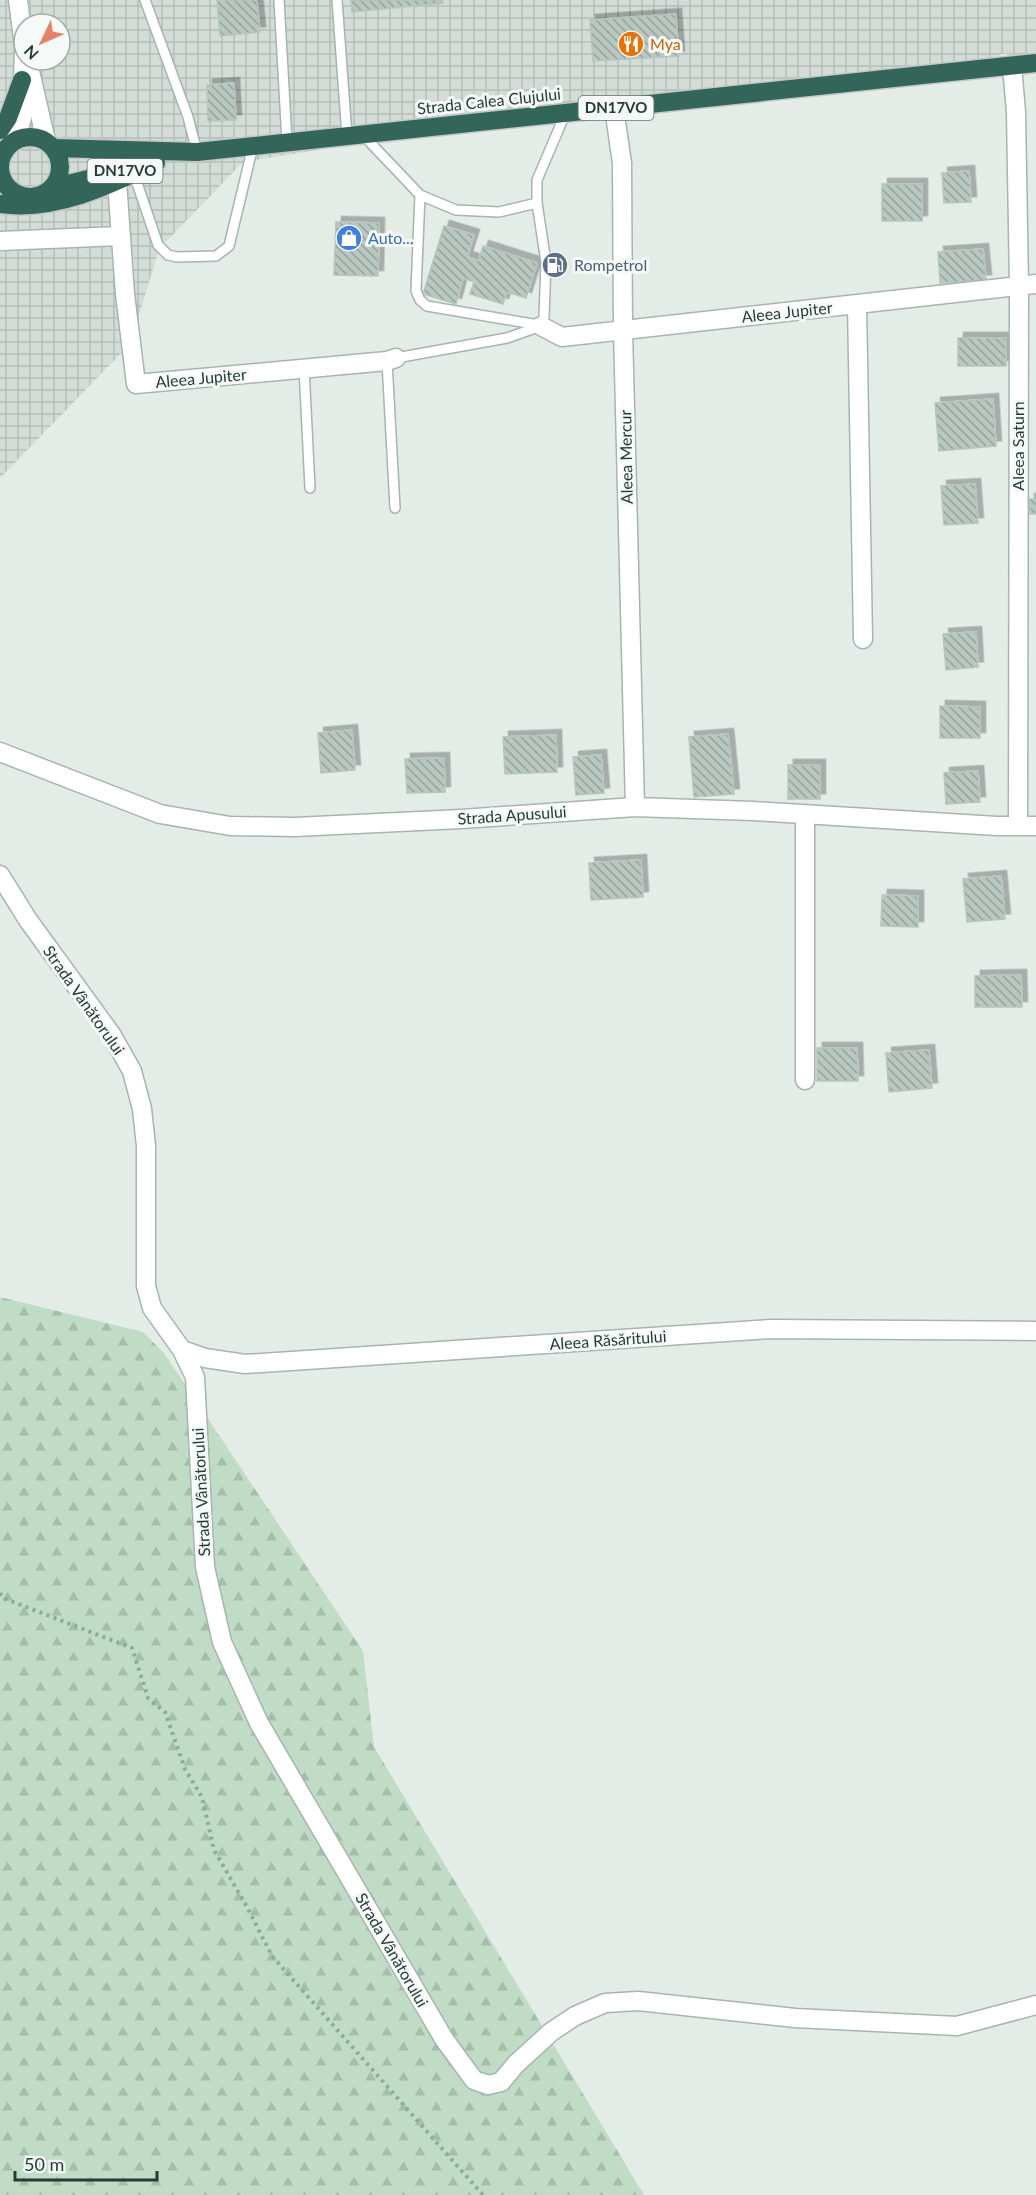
<svg xmlns="http://www.w3.org/2000/svg" width="1036" height="2195" viewBox="0 0 1036 2195" font-family="Lato,sans-serif">
	<style>
		.industrial { fill: url(#industrial-grid); fill-rule: evenodd }
		.forest { fill: url(#forest-firs) }
		.building { fill: url(#building-back-hatch); stroke: #b7c5bf; stroke-width: 1.5; filter: url(#shadow) }
		.lines { fill: none; stroke-linecap: round; stroke-linejoin: round }
		.lane-casing { stroke: #a7b4af; stroke-width: 12 }
		.street-casing { stroke: #a7b4af; stroke-width: 21 }
		.secondary-casing { stroke: #a4b7af; stroke-width: 21 }
		.highway-casing { stroke: #c2c8c6; stroke-width: 21 }
		.path { stroke: #88ac9f; stroke-width: 4; stroke-dasharray: 3 4.5; stroke-linecap: butt }
		.lane { stroke: #fff; stroke-width: 9 }
		.street { stroke: #fff; stroke-width: 18 }
		.secondary { stroke: #fff; stroke-width: 18 }
		.highway { stroke: #346559; stroke-width: 18 }
		.labels { text-anchor: middle; stroke-width: 6; stroke-linejoin: round; paint-order: stroke }
		.shield { fill: #f5f9f7; stroke: #63756f; stroke-width: 1.5 }
		.shield-label { font-size: 15px; font-weight: bold; fill: #253c35 }
		.food-label { font-size: 16px; fill: #c56008; stroke: #f5f9f7; text-anchor: start }
		.street-label { font-size: 16px; fill: #253c35; stroke: #f5f9f7 }
		.shop-label { font-size: 16px; fill: #366cbe; stroke: #f5f9f7; text-anchor: start }
		.service-label { font-size: 16px; fill: #4e5e75; stroke: #f5f9f7; text-anchor: start }
	</style>
	<defs>
		<pattern id="industrial-grid" width="8" height="8" patternUnits="userSpaceOnUse" patternTransform="scale(1.5)"><rect width="8" height="8" fill="#d3dcd7"/><path d="M0 4h8M4 0v8" fill="none" stroke="#b5beb9"/></pattern>
		<pattern id="forest-firs" width="22" height="20" patternUnits="userSpaceOnUse" patternTransform="scale(1.5)"><rect width="22" height="20" fill="#c0dbc6"/><path d="M5 1l3.5 6h-7zM16 11l3.5 6h-7z" fill="#a5bdab"/></pattern>
		<pattern id="building-back-hatch" width="6" height="6" patternUnits="userSpaceOnUse" patternTransform="scale(1.5)"><rect width="6" height="6" fill="#bac7c1"/><path d="M-1 5l2 2M0 0l6 6M5-1l2 2" fill="none" stroke="#97a39e"/></pattern>
		<filter id="shadow"><feDropShadow dx="5.5" dy="-5.5" stdDeviation="0" flood-color="#0004"/></filter>
	</defs>
	<rect width="100%" height="100%" fill="#e4ece8"/>
	<path class="industrial" d="M 0,0 L 1036,0 L 1036,56 L 1003,54 L 917,78 L 361,128 L 318,150 L 243,162 L 159,249 L 139,315 L 138,336 L 0,478 ZM 24,24 L 60,24 L 60,60 L 24,60 Z"/>
	<path class="forest" d="M 0,1297 L 143,1332 L 164,1353 L 363,1651 L 374,1747 L 644,2195 L 0,2195 Z"/>
	<path class="building" d="M 217,0 L 257,0 L 260,32 L 220,36 Z
		M 351,0 L 442,0 L 443,3 L 352,12 Z
		M 676,14 L 679,56 L 593,61 L 590,20 Z
		M 234,83 L 236,120 L 208,121 L 207,85 Z
		M 969,171 L 971,202 L 944,203 L 942,173 Z
		M 882,184 L 922,184 L 922,221 L 882,221 Z
		M 336,222 L 379,223 L 378,276 L 334,275 Z
		M 444,226 L 474,235 L 467,257 L 479,261 L 483,246 L 537,263 L 526,298 L 507,292 L 503,304 L 470,294 L 474,282 L 463,278 L 456,304 L 423,294 Z
		M 983,249 L 986,280 L 940,283 L 938,252 Z
		M 958,338 L 1006,338 L 1006,366 L 958,366 Z
		M 993,399 L 996,446 L 939,451 L 935,403 Z
		M 975,484 L 978,523 L 944,525 L 941,486 Z
		M 1029,499 L 1036,499 L 1036,514 L 1030,514 Z
		M 976,632 L 978,667 L 946,670 L 943,634 Z
		M 940,706 L 980,707 L 980,738 L 940,738 Z
		M 352,730 L 355,770 L 321,773 L 318,733 Z
		M 728,734 L 734,794 L 694,797 L 689,737 Z
		M 556,735 L 557,772 L 505,774 L 503,737 Z
		M 601,755 L 604,793 L 576,795 L 573,757 Z
		M 444,758 L 445,792 L 407,793 L 405,759 Z
		M 788,765 L 820,765 L 820,799 L 788,799 Z
		M 978,771 L 980,802 L 946,804 L 944,773 Z
		M 641,860 L 643,897 L 591,900 L 589,863 Z
		M 1001,876 L 1005,919 L 967,922 L 963,879 Z
		M 882,895 L 918,896 L 918,927 L 881,926 Z
		M 1021,975 L 1022,1007 L 975,1007 L 975,976 Z
		M 817,1048 L 857,1048 L 858,1081 L 817,1081 Z
		M 929,1050 L 932,1088 L 889,1092 L 886,1053 Z"/>
	<g class="lines">
		<g class="lane-casing">
			<path id="lane" d="M 145,0 L 188,117 L 197,152
				M 279,0 L 287,142
				M 337,0 L 347,136
				M 362,134 L 420,195 L 456,210 L 499,212 L 537,203 L 537,180 L 566,112
				M 134,174 L 158,245 L 168,255 L 177,257 L 216,256 L 229,246 L 253,146
				M 420,195 L 416,291 L 420,300 L 427,306 L 539,325
				M 396,358 L 507,338 L 541,326 L 544,317 L 546,262 L 537,203
				M 387,361 L 395,508
				M 304,368 L 310,488"/>
		</g>
		<g class="street-casing">
			<path id="street" d="M 1012,66 L 1016,112 L 1019,286 L 1018,826
				M 614,108 L 622,163 L 623,330 L 635,807
				M 117,181 L 125,294 L 136,384 L 387,361 L 396,358
				M 857,304 L 863,639
				M 541,326 L 562,337 L 1036,284
				M 0,752 L 160,814 L 230,826 L 295,827 L 461,819 L 635,807 L 753,811 L 997,826 L 1036,826
				M 805,814 L 805,1080
				M 0,875 L 28,920 L 111,1034 L 132,1071 L 142,1109 L 146,1146 L 146,1286 L 152,1308 L 182,1350 L 195,1377 L 205,1567 L 222,1642 L 259,1723 L 444,2039 L 474,2080 L 488,2085 L 501,2082 L 516,2064 L 551,2032 L 575,2016 L 605,2003 L 638,2001 L 795,2018 L 957,2026 L 1036,2005
				M 182,1350 L 205,1358 L 245,1364 L 771,1329 L 1036,1331"/>
		</g>
		<g class="secondary-casing">
			<path id="secondary" d="M 18,0 L 24,46
				M 29,67 L 46,141
				M 15,141 L 22,118 L 24,49
				M 0,241 L 120,236"/>
		</g>
		<g class="highway-casing">
			<path id="highway" d="M 0,130 L 8,118 L 22,80
				M0 167a30 30 0 1 1 60 0a30 30 0 1 1-60 0Z
				M 54,148 L 197,152 L 1036,63
				M 52,188 L 100,176
				M 0,204 C 54,212 108,186 156,163"/>
		</g>
		<path class="path" d="M 0,1593 L 3,1598 L 132,1648 L 148,1698 L 165,1712 L 185,1769 L 202,1797 L 214,1850 L 247,1907 L 272,1956 L 483,2195"/>
		<use href="#lane" class="lane"/>
		<use href="#street" class="street"/>
		<use href="#secondary" class="secondary"/>
		<use href="#highway" class="highway"/>
	</g>
	<defs>
		<g id="restaurant-disc" transform="scale(1.35)"><circle r="9.5" fill="#e8710a" stroke="#f5f9f7"/><path d="M-5-6h1v4h1v-4h1v4h1v-4h1v5L-1.5 .5V6h-2V.5L-5-1ZM5-6V6H3V1.5H1.5Q1.5-4 5-6Z" fill="#fff"/></g>
		<g id="shop-disc" transform="scale(1.35)"><circle r="9.5" fill="#3f7fe0" stroke="#f5f9f7"/><path d="M-5-2.5h2.3a2.7 3.5 0 0 1 5.4 0H5L5.5 6h-11ZM-1.5-2.5h3a1.5 2.3 0 0 0-3 0Z" fill="#fff"/></g>
		<g id="fuel-disc" transform="scale(1.35)"><circle r="9.5" fill="#5c6f8a" stroke="#f5f9f7"/><path d="M-5.5-6h7V0h2V4h1.3V-2.5L3-4.5l.8-.8L6-3V5H2.5V1h-1V6h-7ZM-4.2-4.7v3.2H.2V-4.7Z" fill="#fff"/></g>
	</defs>
	<g fill-rule="evenodd">
		<use href="#restaurant-disc" x="631" y="44"/>
		<use href="#shop-disc" x="349" y="238"/>
		<use href="#fuel-disc" x="555" y="265"/>
	</g>
	<g class="labels">
		<g class="shield">
			<rect x="578.5" y="96" width="75" height="24" rx="4.5"/>
			<rect x="87.5" y="159" width="75" height="24" rx="4.5"/>
		</g>
		<g class="shield-label">
			<text x="616" y="113">DN17VO</text>
			<text x="125" y="176">DN17VO</text>
		</g>
		<g class="food-label">
			<text x="650" y="50">Mya</text>
		</g>
		<g class="street-label">
			<text transform="translate(489 101) rotate(-6)" y="6">Strada Calea Clujului</text>
			<text transform="translate(787 312) rotate(-6)" y="6">Aleea Jupiter</text>
			<text transform="translate(201 378) rotate(-5)" y="6">Aleea Jupiter</text>
			<text transform="translate(1018 446) rotate(-90)" y="6">Aleea Saturn</text>
			<text transform="translate(626 457) rotate(-91)" y="6">Aleea Mercur</text>
			<text transform="translate(512 815) rotate(-4)" y="6">Strada Apusului</text>
			<text transform="translate(84 1000) rotate(55)" y="6">Strada Vânătorului</text>
			<text transform="translate(608 1340) rotate(-4)" y="6">Aleea Răsăritului</text>
			<text transform="translate(201 1492) rotate(-93)" y="6">Strada Vânătorului</text>
			<text transform="translate(392 1950) rotate(60)" y="6">Strada Vânătorului</text>
		</g>
		<g class="shop-label">
			<text x="368" y="244">Auto...</text>
		</g>
		<g class="service-label">
			<text x="574" y="271">Rompetrol</text>
		</g>
	</g>
	<g transform="translate(42 42) rotate(226)"><circle r="28" fill="#f5f9f7" stroke="#a2ada9" stroke-width="1.5"/>
	<path d="M0-4.5L10 22L0 15L-10 22Z" fill="#e4826b"/>
	<text y="-9" font-size="16" font-weight="bold" text-anchor="middle" fill="#253c35">N</text>
	</g>
	<path d="M15 2171v9h142v-9" fill="none" stroke="#253c35" stroke-width="3"/>
	<text x="24" y="2171" font-size="18" fill="#253c35" stroke="#f5f9f7" stroke-width="4.5" paint-order="stroke">50 m</text>
</svg>
